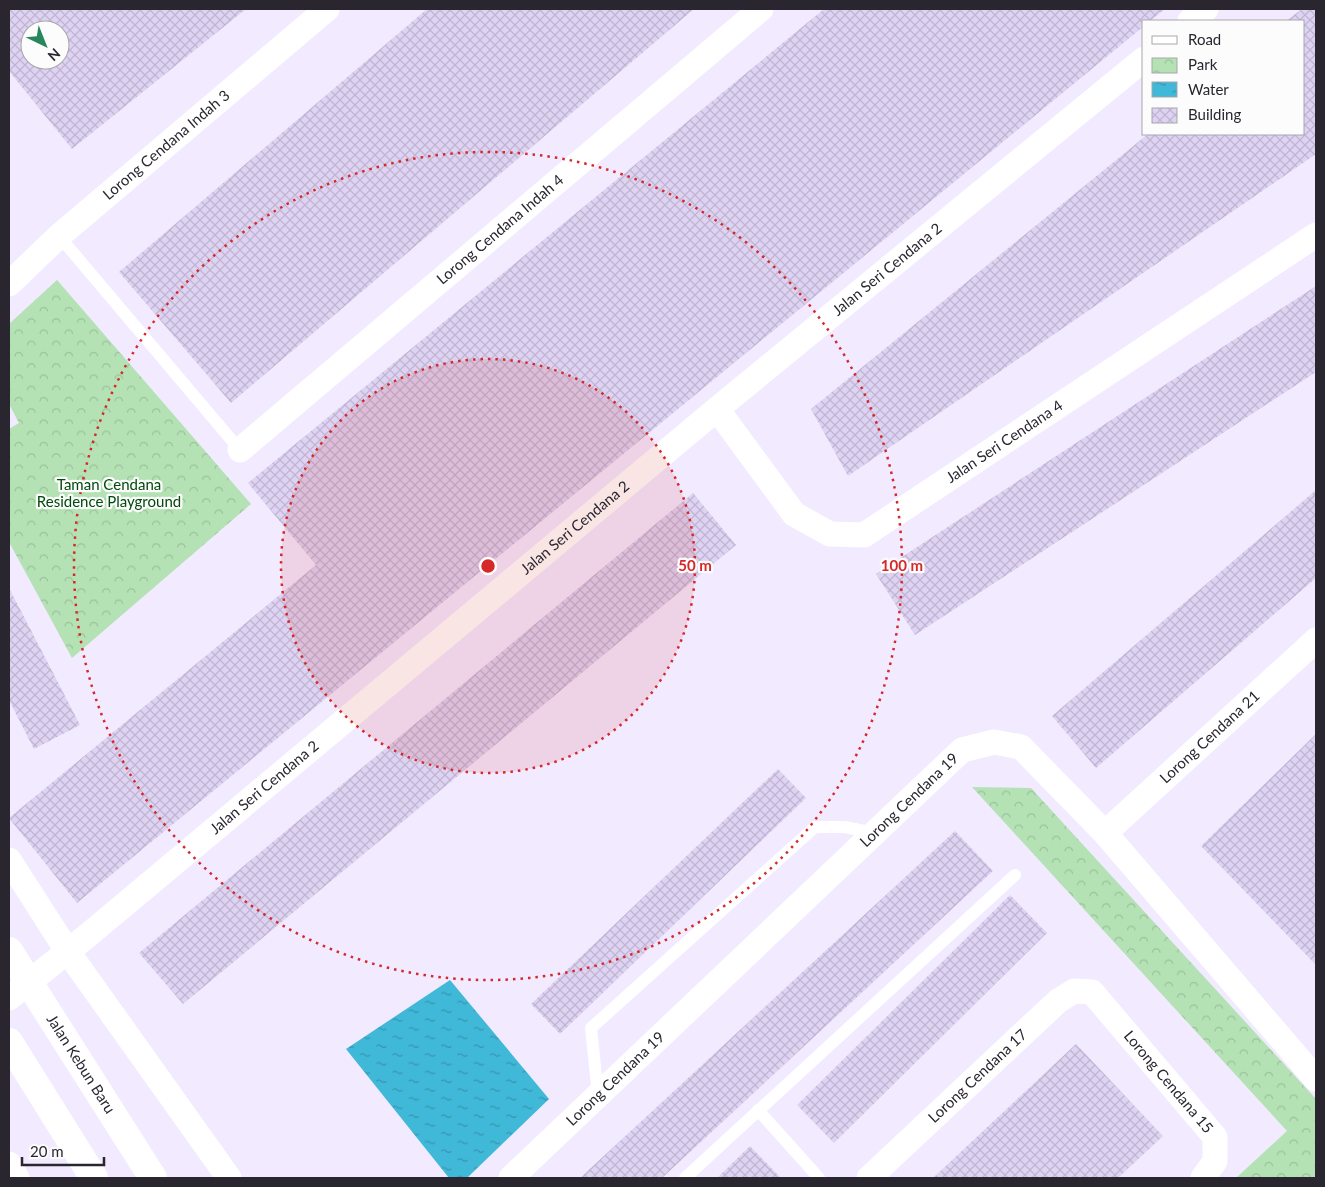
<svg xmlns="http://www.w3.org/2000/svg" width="1325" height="1187" viewBox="0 0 1325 1187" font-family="Lato,sans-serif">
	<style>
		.park { fill: url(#park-crowns) }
		.water { fill: url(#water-ripples) }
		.building { fill: url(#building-cross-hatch); fill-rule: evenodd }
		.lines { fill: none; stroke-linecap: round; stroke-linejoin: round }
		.lane { stroke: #fff; stroke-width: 12 }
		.street { stroke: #fff; stroke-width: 25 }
		.secondary { stroke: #fff; stroke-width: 28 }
		.ring { fill: none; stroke: #d62828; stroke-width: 2.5; stroke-dasharray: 2.5 5 }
		.labels { text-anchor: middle; stroke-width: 4.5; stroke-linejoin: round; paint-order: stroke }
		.street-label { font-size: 15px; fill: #2a262f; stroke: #fcfcfc }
		.park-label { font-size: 15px; fill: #004a0b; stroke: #fcfcfc }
		.centre { fill: #d62828; stroke: #fcfcfc; stroke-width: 2.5 }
		.ring-label { font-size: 15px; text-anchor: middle; font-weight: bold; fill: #d62828; stroke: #fcfcfc; stroke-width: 4.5; stroke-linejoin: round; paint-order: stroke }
	</style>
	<defs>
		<pattern id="park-crowns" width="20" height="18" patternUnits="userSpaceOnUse" patternTransform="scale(1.25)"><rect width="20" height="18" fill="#b4e2b4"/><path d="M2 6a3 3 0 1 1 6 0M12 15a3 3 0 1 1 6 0" fill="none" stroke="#9bc29b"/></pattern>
		<pattern id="water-ripples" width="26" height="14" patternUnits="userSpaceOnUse" patternTransform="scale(1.25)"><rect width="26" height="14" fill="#40b8d7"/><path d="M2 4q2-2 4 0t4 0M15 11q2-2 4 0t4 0" fill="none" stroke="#3695af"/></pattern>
		<pattern id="building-cross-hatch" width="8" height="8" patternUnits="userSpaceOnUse" patternTransform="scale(1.25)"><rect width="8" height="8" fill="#dfd3f3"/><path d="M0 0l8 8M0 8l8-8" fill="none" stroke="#c0b5d1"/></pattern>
	</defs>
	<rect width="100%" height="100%" fill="#f2eaff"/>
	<path class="park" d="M 57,280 L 251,504 L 72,658 L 9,542 L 9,429 L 19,423 L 9,404 L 9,324 Z
		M 972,787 L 1031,788 L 1316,1099 L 1316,1178 L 1236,1178 L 1287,1131 Z"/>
	<path class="water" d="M 450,980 L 549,1099 L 467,1178 L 449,1178 L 346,1049 Z"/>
	<path class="building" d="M 9,9 L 246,9 L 72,149 L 9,71 ZM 30,30 L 60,30 L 60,60 L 30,60 Z
		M 427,9 L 694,9 L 231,403 L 119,272 Z
		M 824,9 L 1165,9 L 1150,21 L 1144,21 L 1144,26 L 77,903 L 9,818 L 316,565 L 248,483 Z
		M 1302,9 L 1316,9 L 1316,154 L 848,476 L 811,409 L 1148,134 L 1304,134 L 1304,21 L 1286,21 Z
		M 1316,286 L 1316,372 L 915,635 L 876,574 Z
		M 1316,490 L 1316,578 L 1096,768 L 1052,716 Z
		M 693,493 L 736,545 L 183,1004 L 139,953 Z
		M 9,588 L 80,725 L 34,749 L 9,700 Z
		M 1316,734 L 1316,965 L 1201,846 Z
		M 778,769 L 806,798 L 560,1034 L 531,1004 Z
		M 955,831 L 993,871 L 662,1178 L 580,1178 Z
		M 1010,895 L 1047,933 L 834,1143 L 797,1105 Z
		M 1076,1044 L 1163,1136 L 1118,1178 L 933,1178 Z
		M 750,1146 L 781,1178 L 717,1178 Z"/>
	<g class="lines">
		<path class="lane" d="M 59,236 L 240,450
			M 598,1095 L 591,1028 L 815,827 L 845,827 L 874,833
			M 758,1110 L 819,1178
			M 685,1178 L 1015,875"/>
		<g class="street">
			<path d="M 1190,21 L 1206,9"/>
			<path id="s1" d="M 9,284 L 59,236 L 327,9"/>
			<path id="s2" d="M 717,409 L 794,514 L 830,534 L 864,535 L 1316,235"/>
			<path id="s3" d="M 240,450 L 761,9"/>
			<path id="s4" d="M 1105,833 L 1316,640"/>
			<path d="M 9,860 L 68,952 L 229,1178"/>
			<path id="s5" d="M 9,998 L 87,936 L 717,409 L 1144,59"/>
			<path d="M 9,1164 L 17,1178"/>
			<path id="s6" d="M 511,1178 L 962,750 L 994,742 L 1021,747 L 1105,833 L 1316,1079"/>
			<path id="s7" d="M 869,1178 L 1058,1001 L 1074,991 L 1092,992 L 1215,1137 L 1215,1161 L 1203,1178"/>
		</g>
		<g class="secondary">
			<path id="s8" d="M 9,951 L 153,1178"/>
			<path d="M 9,1042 L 94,1178"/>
		</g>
	</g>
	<circle cx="488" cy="566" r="207" fill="#d62828" fill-opacity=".12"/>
	<g class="ring">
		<circle cx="488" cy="566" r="207"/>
		<circle cx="488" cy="566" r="414"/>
	</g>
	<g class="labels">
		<g class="street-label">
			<text dy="5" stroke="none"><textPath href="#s1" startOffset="210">Lorong Cendana Indah 3</textPath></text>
			<text dy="5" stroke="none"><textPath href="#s3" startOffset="341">Lorong Cendana Indah 4</textPath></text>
			<text dy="5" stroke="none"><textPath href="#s5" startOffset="1141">Jalan Seri Cendana 2</textPath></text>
			<text dy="5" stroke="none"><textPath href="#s2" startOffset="374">Jalan Seri Cendana 4</textPath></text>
			<text dy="5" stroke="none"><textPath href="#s5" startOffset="736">Jalan Seri Cendana 2</textPath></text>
			<text dy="5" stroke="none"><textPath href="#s4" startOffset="142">Lorong Cendana 21</textPath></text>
			<text dy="5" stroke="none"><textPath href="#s5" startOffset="331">Jalan Seri Cendana 2</textPath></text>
			<text dy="5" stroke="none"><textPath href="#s6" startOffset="549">Lorong Cendana 19</textPath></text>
			<text dy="5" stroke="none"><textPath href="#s8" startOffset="134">Jalan Kebun Baru</textPath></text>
			<text dy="5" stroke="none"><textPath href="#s7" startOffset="149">Lorong Cendana 17</textPath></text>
			<text dy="5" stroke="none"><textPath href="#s6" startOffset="144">Lorong Cendana 19</textPath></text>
			<text dy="5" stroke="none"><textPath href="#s7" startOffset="414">Lorong Cendana 15</textPath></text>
		</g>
		<g class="park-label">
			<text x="109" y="490">Taman Cendana<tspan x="109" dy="17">Residence Playground</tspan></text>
		</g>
	</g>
	<circle cx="488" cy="566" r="8" class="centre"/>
	<g class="ring-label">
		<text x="695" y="571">50 m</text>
		<text x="902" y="571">100 m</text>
	</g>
	<rect width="1325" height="1187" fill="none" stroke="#2a262f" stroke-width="20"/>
	<rect x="1142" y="20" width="162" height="115" fill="#fcfcfc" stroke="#a8a6aa"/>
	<rect x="1152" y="36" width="25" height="8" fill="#ffffff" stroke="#a8a6aa"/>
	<text x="1188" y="45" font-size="15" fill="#2a262f">Road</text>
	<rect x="1152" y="58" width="25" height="15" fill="url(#park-crowns)" stroke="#a8a6aa"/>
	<text x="1188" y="70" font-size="15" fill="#2a262f">Park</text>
	<rect x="1152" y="82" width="25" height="15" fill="url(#water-ripples)" stroke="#a8a6aa"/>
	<text x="1188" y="95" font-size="15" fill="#2a262f">Water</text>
	<rect x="1152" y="108" width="25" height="15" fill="url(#building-cross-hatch)" stroke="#a8a6aa"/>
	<text x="1188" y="120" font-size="15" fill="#2a262f">Building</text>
	<g transform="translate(45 45) rotate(137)"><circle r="24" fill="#fcfcfc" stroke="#a8a6aa"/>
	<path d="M0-4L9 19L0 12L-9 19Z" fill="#27865d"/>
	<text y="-8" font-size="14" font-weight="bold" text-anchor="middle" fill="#2a262f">N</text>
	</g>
	<path d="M22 1157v8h82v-8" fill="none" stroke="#2a262f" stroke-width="2.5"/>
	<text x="30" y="1157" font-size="15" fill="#2a262f" stroke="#fcfcfc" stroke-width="4" paint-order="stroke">20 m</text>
</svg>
